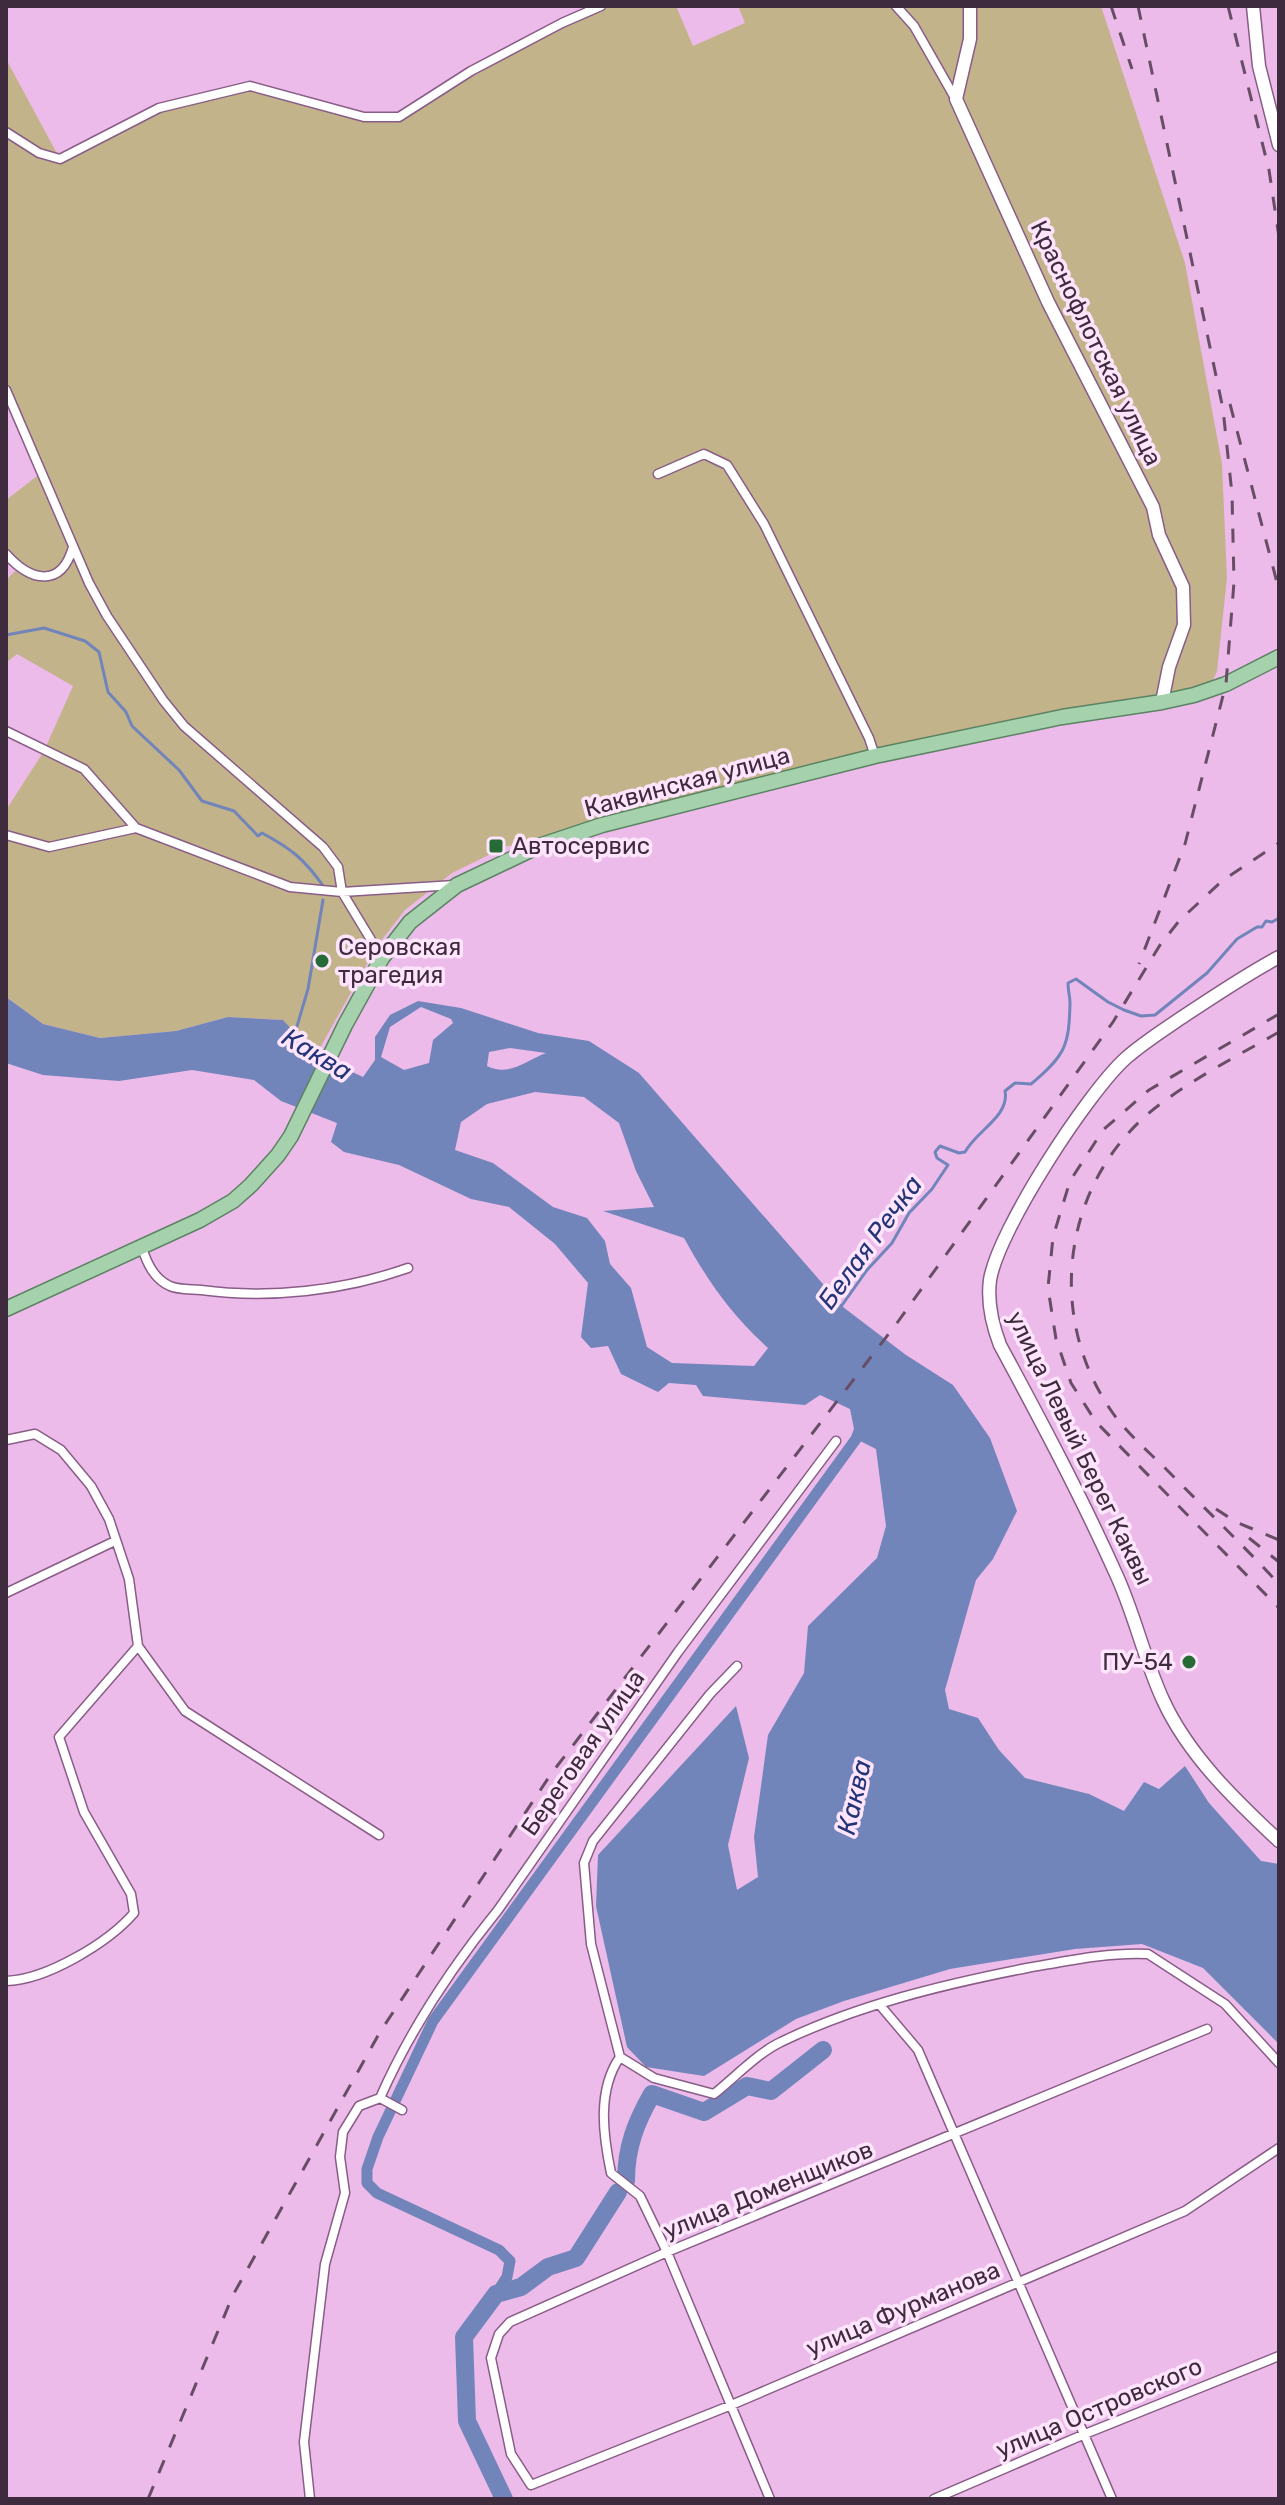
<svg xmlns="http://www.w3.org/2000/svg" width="1285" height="2505" viewBox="0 0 1285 2505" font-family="Rubik,sans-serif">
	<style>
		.green { fill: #c3b38b }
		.water { fill: #7185bb; fill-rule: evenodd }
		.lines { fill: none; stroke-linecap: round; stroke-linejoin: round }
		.stream { stroke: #7185bb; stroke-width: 3 }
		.canal { stroke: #7185bb; stroke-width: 11 }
		.river { stroke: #7185bb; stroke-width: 18 }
		.street-casing { stroke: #895d87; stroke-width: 11 }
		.secondary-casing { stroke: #895d87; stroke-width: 15 }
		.primary-casing { stroke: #5b8363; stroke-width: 17 }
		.street { stroke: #fff; stroke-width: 8 }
		.secondary { stroke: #fff; stroke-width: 12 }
		.primary { stroke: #a6d1ad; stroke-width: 14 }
		.rail { stroke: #674d65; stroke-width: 3; stroke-dasharray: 14 14; stroke-linecap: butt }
		.poi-dot { fill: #266a35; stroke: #fee5fd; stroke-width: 3 }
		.labels { text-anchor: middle; stroke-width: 7; stroke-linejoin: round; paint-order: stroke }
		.street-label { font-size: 24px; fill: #3e2b3d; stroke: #fee5fd }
		.poi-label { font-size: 24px; fill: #3e2b3d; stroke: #fee5fd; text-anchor: start }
		.water-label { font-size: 26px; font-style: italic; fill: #233577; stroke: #fee5fd }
	</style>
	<rect width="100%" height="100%" fill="#ecbbe9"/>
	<path class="green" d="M 600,6 L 676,6 L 693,46 L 745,23 L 738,6 L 1101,6 L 1185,263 L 1222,464 L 1227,578 L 1217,671 L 1209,689 L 1062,717 L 539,846 L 507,846 L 452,873 L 405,910 L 377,946 L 316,1055 L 283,1020 L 228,1017 L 176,1031 L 100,1038 L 43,1024 L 6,997 L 6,810 L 44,751 L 73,686 L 17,654 L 6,663 L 6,580 L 18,568 L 6,554 L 6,500 L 41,473 L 6,390 L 6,59 L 60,159 L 159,108 L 250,86 L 364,117 L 399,117 L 471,71 Z"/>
	<path class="water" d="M 6,997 L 43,1024 L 100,1038 L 176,1031 L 228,1017 L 283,1020 L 316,1055 L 363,1077 L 375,1060 L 375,1037 L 390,1015 L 418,1001 L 461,1008 L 538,1033 L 589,1041 L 639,1073 L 843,1307 L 906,1355 L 953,1385 L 990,1438 L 1017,1511 L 993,1559 L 976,1580 L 945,1690 L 949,1709 L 978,1718 L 999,1750 L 1025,1778 L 1089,1794 L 1124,1811 L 1144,1782 L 1159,1789 L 1185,1766 L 1209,1803 L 1261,1861 L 1279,1864 L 1279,2044 L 1203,1968 L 1142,1944 L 1075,1949 L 950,1969 L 844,2001 L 796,2019 L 704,2076 L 646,2067 L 627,2047 L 596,1906 L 598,1855 L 736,1706 L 749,1758 L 728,1845 L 737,1890 L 758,1877 L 754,1837 L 768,1735 L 804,1673 L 808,1626 L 877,1558 L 886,1526 L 876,1449 L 856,1439 L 850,1409 L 820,1395 L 805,1405 L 703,1396 L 696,1385 L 669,1383 L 658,1392 L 621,1374 L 608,1346 L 591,1348 L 581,1337 L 588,1283 L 555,1244 L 509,1207 L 471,1199 L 399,1165 L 344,1152 L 331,1142 L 337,1123 L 281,1101 L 254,1080 L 192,1070 L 119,1081 L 43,1075 L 6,1063 ZM 421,1007 L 451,1019 L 453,1023 L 433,1040 L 429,1063 L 404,1070 L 381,1057 L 390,1027 ZM 510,1048 L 546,1053 C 525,1061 509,1077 487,1066 L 489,1052 ZM 535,1092 L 584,1097 L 619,1123 L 636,1171 L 654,1207 L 603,1211 L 684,1238 C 709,1283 730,1313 768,1348 L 754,1366 L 672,1363 L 647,1347 L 631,1288 L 610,1264 L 605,1241 L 587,1218 L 553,1207 L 493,1163 L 455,1150 L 461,1122 L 487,1104 Z"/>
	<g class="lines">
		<path class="stream" d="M 6,635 L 44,628 L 85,641 L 99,652 L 108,692 L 126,712 L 132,726 L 179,770 L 202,801 L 234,811 L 258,836 L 262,833 C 292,849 304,859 324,887
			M 295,1033 L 308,989 L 323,900
			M 840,1308 L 867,1270 L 892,1243 L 909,1213 L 932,1189 L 948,1165 L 937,1158 L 935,1152 L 940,1146 L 959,1153 L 965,1152 C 976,1131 1010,1116 1005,1091 L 1015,1083 L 1031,1084 C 1066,1055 1069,1045 1070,1003 C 1070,996 1068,991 1068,983 L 1076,979 L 1108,1002 L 1124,1010 L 1141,1016 L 1155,1015 L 1207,973 L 1237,939 L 1257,927 L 1262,927 L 1266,921 L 1272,922 L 1279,918"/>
		<path class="canal" d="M 496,2294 L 507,2277 L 510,2261 L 499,2250 L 377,2193 L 367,2183 L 367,2169 L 378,2137 L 433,2021 L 856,1439 L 861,1426"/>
		<path class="river" d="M 626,2181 C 626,2147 636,2122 652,2094 L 704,2112 L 747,2086 L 771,2091 L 823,2050
			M 504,2499 L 467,2421 L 464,2337 L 496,2294 L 521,2287 L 548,2267 L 576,2258 L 618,2192"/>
		<g class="street-casing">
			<path id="street" d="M 896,6 L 914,26 L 955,98
				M 6,132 L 39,153 L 60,159 L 159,108 L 250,86 L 364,117 L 399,117 L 471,71 L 562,23 L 601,6
				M 6,390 L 89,583 L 107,616 L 163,700 L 184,726 L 323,847 L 338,867 L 342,892 L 382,958
				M 658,474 L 704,454 L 727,465 L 764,524 L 869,738 L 875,756
				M 6,554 C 30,581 61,589 73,547
				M 6,731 L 84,769 L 136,828 L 290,887 L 342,892 L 455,885
				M 6,835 L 49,847 L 136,828
				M 142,1248 C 147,1263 154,1279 170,1286 C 178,1290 192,1289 201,1290 C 269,1299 343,1291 408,1268
				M 6,1440 L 35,1434 L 61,1450 L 91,1486 L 109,1519 L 129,1579 L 138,1646 L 185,1711 L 379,1835
				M 6,1593 L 115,1541
				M 737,1666 L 710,1694 L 593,1841 L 584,1863 L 591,1944 L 620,2057 C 597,2090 603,2135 611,2173 L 640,2196 L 667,2252 L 770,2499
				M 6,1981 C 46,1980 108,1943 134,1913 L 131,1894 L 84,1812 L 59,1737 L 138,1646
				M 879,2004 L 918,2050 L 1112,2499
				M 1207,2029 L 667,2252 L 510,2322 L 499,2334 L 491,2358 L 511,2454 L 531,2485 L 729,2406 L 1185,2211 L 1279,2148
				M 620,2057 L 654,2078 L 714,2094 C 734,2078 759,2052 781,2042 C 857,2005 945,1984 1027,1968 C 1067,1961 1108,1952 1148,1954 L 1225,2004 L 1279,2063
				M 380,2098 C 410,2030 451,1968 498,1910 L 678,1652 L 836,1441
				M 310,2499 L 304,2442 L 325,2264 L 345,2193 L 340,2157 L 343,2132 L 359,2106 L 380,2098 L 402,2110
				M 934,2499 L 1085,2434 L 1279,2356"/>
		</g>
		<g class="secondary-casing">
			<path id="secondary" d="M 970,6 L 970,39 L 956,99 L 1048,302 L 1153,507 L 1159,535 L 1183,587 L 1184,625 L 1169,667 L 1162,702
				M 1253,6 L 1259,66 L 1279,145
				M 1279,957 C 1245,975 1213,997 1181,1018 C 1162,1031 1143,1043 1126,1058 C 1088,1092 998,1230 990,1280 C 987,1303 992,1324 1000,1345 C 1041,1421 1081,1496 1116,1574 C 1135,1615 1144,1659 1163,1700 C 1188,1755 1236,1801 1279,1841"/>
		</g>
		<g class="primary-casing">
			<path id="primary" d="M 6,1309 L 200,1220 L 233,1201 L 251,1185 L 278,1155 L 291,1136 L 345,1025 L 382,958 L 410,922 L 457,885 L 539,846 L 602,825 L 875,756 L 1062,717 L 1162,702 L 1194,695 L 1226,684 L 1279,657"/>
		</g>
		<use href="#street" class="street"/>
		<use href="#secondary" class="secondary"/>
		<use href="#primary" class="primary"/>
		<path class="rail" d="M 1111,6 L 1132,69
			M 1138,6 L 1223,409 L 1232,494 L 1234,582 L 1226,684 L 1185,844 L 1139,964
			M 1228,6 L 1269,170 L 1279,237
			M 1230,404 L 1279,590
			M 1279,1014 L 1149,1090 L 1103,1130 L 1070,1181 L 1053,1237 L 1048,1288 L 1056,1339 L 1071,1383 L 1096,1422 L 1279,1608
			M 1279,1032 C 1239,1055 1196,1077 1159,1105 C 1064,1177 1044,1311 1110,1409 C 1126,1433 1148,1451 1168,1471 C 1205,1509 1243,1545 1279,1584
			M 1216,1509 L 1236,1522 L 1279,1540
			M 1249,1538 L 1279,1562
			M 148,2499 L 233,2295 L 380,2032 L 551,1774 L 897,1323 L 1113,1022 L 1160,945 L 1179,921 L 1222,881 L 1279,843"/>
	</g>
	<g class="poi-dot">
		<rect x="488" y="838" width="16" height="16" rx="4"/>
		<circle cx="322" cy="961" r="8"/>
		<circle cx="1189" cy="1662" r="8"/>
	</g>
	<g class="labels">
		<g class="street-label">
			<text transform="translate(1096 343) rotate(64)" y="8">Краснофлотская улица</text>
			<text transform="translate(687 782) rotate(-15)" y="8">Каквинская улица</text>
			<text transform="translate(1080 1448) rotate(64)" y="8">улица Левый Берег Каквы</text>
			<text transform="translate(583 1753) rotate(-55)" y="8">Береговая улица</text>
			<text transform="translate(768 2190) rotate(-22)" y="8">улица Доменщиков</text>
			<text transform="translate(903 2309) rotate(-23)" y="8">улица Фурманова</text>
			<text transform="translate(1099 2408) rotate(-23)" y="8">улица Островского</text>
		</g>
		<g class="poi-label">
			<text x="512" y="854">Автосервис</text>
			<text x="338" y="955">Серовская<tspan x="338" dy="28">трагедия</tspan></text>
			<text x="1173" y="1670" text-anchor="end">ПУ-54</text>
		</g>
		<g class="water-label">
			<text transform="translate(317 1054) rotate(31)" y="9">Каква</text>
			<text transform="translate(870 1242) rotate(-54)" y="9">Белая Речка</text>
			<text transform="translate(854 1797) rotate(-77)" y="9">Каква</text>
		</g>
	</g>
	<rect width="1285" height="2505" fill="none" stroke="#3e2b3d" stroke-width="16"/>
</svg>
